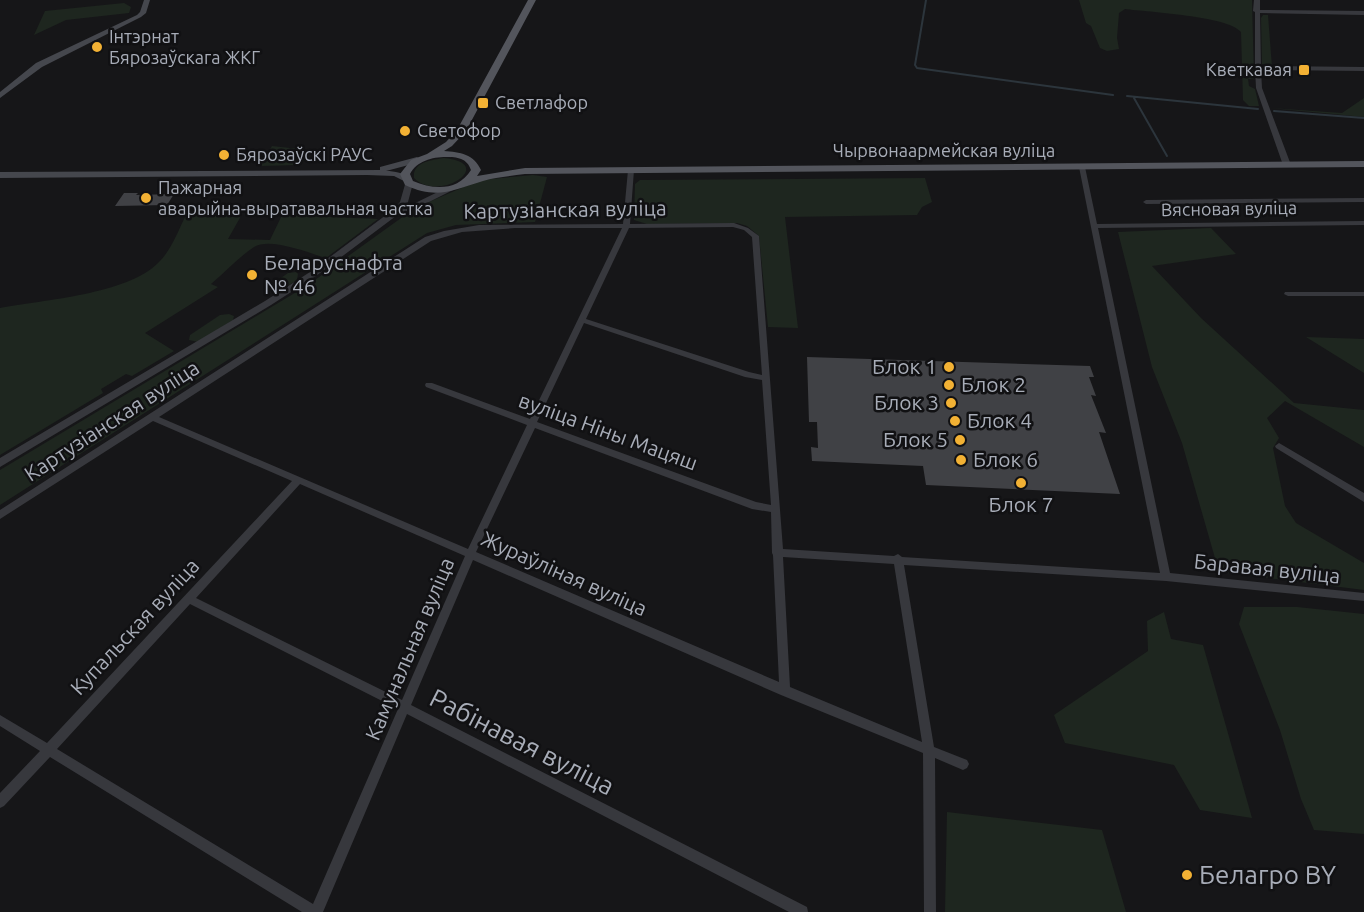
<svg xmlns="http://www.w3.org/2000/svg" width="1364" height="912" viewBox="0 0 1364 912" font-family="Ubuntu,sans-serif">
	<style>
		.green { fill: #1e261f }
		.lines { fill: none; stroke-linecap: round; stroke-linejoin: round }
		.stream { stroke: #2c353c; stroke-width: 2 }
		.building { fill: #404145 }
		.minor { fill: #37383d; fill-rule: evenodd }
		.tertiary { fill: #37383d; fill-rule: evenodd }
		.secondary { fill: #45474d; fill-rule: evenodd }
		.primary { fill: #53555c; fill-rule: evenodd }
		.poi-dot { fill: #f2b134; stroke: #111113; stroke-width: 2 }
		.labels { text-anchor: middle; stroke-width: 5; stroke-linejoin: round; paint-order: stroke }
		.far-poi-label { font-size: 18px; fill: #a8adb8; stroke: #111113; text-anchor: start }
		.far-street-label { font-size: 18px; fill: #a8adb8; stroke: #111113 }
		.street-label { font-size: 21px; fill: #a8adb8; stroke: #111113 }
		.poi-label { font-size: 21px; fill: #a8adb8; stroke: #111113; text-anchor: start }
		.near-street-label { font-size: 26px; fill: #a8adb8; stroke: #111113 }
		.near-poi-label { font-size: 26px; fill: #a8adb8; stroke: #111113; text-anchor: start }
	</style>
	<rect width="100%" height="100%" fill="#161618"/>
	<path class="green" d="M 1079,0 L 1252,0 L 1254,79 L 1248,79 L 1249,86 L 1255,89 L 1259,106 L 1249,106 L 1243,100 L 1241,32 C 1228,16 1148,12 1125,9 L 1119,13 L 1117,38 L 1119,49 L 1107,51 L 1100,48 L 1091,26 L 1086,23 Z
		M 124,3 L 131,7 L 129,13 L 66,20 L 34,35 L 45,11 Z
		M 1263,15 L 1268,15 L 1272,67 L 1262,64 L 1261,18 Z
		M 1364,98 L 1364,117 L 1270,108 L 1342,113 Z
		M 272,146 L 308,150 L 305,160 L 297,165 L 260,166 Z
		M 444,158 C 498,163 440,204 414,178 C 412,162 432,160 444,158 Z
		M 533,175 L 547,177 L 535,222 L 456,225 L 427,233 L 0,505 L 0,470 L 308,285 L 415,208 L 480,180 Z
		M 925,178 L 932,202 L 922,207 L 917,215 L 785,217 L 798,328 L 768,327 L 759,236 L 747,226 L 737,223 L 647,224 L 634,220 L 635,184 L 640,180 Z
		M 186,215 L 241,216 L 228,239 L 270,240 L 282,215 L 378,219 L 326,258 C 309,253 270,237 254,247 C 239,257 225,272 211,284 L 218,287 L 145,333 L 174,351 L 132,376 L 126,374 L 101,389 L 103,393 L 0,455 L 0,308 C 43,300 128,294 158,263 C 171,251 178,231 186,215 Z
		M 1211,228 L 1236,254 L 1152,266 L 1201,318 L 1294,403 L 1364,410 L 1364,447 L 1285,401 L 1267,418 L 1279,438 L 1273,448 L 1285,506 L 1296,523 L 1364,563 L 1364,590 L 1219,572 L 1182,443 L 1152,367 L 1118,232 Z
		M 296,272 L 298,274 L 297,280 L 280,291 L 264,290 L 288,273 Z
		M 229,314 L 234,316 L 233,320 L 198,342 L 189,340 L 190,335 L 220,315 Z
		M 1306,337 L 1364,339 L 1364,373 Z
		M 1244,607 L 1297,607 L 1364,614 L 1364,834 L 1314,830 L 1301,799 L 1280,730 L 1239,624 Z
		M 1164,612 L 1171,639 L 1203,645 L 1252,818 L 1200,810 L 1174,765 L 1065,743 L 1054,715 L 1148,651 L 1147,621 Z
		M 947,812 L 1102,830 L 1126,912 L 945,912 Z"/>
	<g class="lines">
		<path class="stream" d="M 926,0 L 915,65 L 917,68 L 1113,95
			M 1127,96 L 1258,109
			M 1134,98 L 1167,156
			M 1274,111 L 1364,118"/>
	</g>
	<path class="building" d="M 124,193 L 138,193 L 136,195 L 174,194 L 167,205 L 115,206 Z
		M 807,357 L 1090,366 L 1094,377 L 1089,377 L 1096,396 L 1091,395 L 1106,433 L 1099,432 L 1120,494 L 926,485 L 923,466 L 812,461 L 811,447 L 818,448 L 817,422 L 809,422 Z"/>
	<g class="lines">
		<path class="minor" d="M 1254,0 L 1260,0 L 1260,10 L 1364,11 L 1364,15 L 1260,13 L 1261,68 L 1258,70 L 1255,68 L 1255,12 L 1253,11 Z
			M 1082,165 L 1085,167 L 1097,224 L 1364,221 L 1364,225 L 1098,228 L 1170,573 L 1364,593 L 1364,601 L 1166,581 L 904,565 L 934,747 L 967,760 L 969,764 L 967,768 L 963,770 L 935,758 L 936,912 L 924,912 L 923,753 L 781,695 L 473,560 L 411,705 L 807,907 L 808,912 L 789,912 L 407,714 L 323,912 L 302,912 L 50,757 L 4,806 L 0,808 L 0,793 L 40,751 L 0,726 L 0,715 L 47,743 L 292,481 L 153,421 L 0,519 L 0,510 L 425,237 L 444,231 L 479,225 L 623,224 L 628,170 L 631,168 L 634,170 L 630,224 L 734,223 L 748,228 L 759,236 L 783,549 L 894,556 L 898,554 L 902,557 L 1160,573 L 1079,167 ZM 733,227 L 744,230 L 752,237 L 762,375 L 749,372 L 586,319 L 629,228 ZM 515,228 L 622,228 L 530,419 L 432,383 L 426,383 L 425,385 L 426,387 L 527,425 L 468,549 L 159,417 L 431,241 L 462,232 ZM 584,323 L 745,377 L 762,380 L 771,505 L 756,502 L 537,422 ZM 535,428 L 752,509 L 771,512 L 772,553 L 773,555 L 779,682 L 476,552 ZM 300,484 L 465,556 L 402,700 L 196,598 ZM 783,557 L 894,564 L 922,742 L 790,687 ZM 190,604 L 398,709 L 313,904 L 57,749 Z
			M 1364,198 L 1364,202 L 1146,204 L 1143,202 L 1146,200 Z
			M 1285,292 L 1364,292 L 1364,296 L 1288,296 L 1284,294 Z
			M 1279,443 L 1364,493 L 1364,502 L 1276,448 L 1275,446 Z"/>
		<path class="tertiary" d="M 1258,66 L 1364,67 L 1364,71 L 1261,70 L 1262,88 L 1291,165 L 1287,167 L 1283,165 L 1256,88 L 1255,68 Z
			M 406,181 L 412,181 L 413,183 L 408,202 L 403,209 L 450,186 L 453,186 L 457,188 L 401,216 L 396,216 L 316,276 L 271,305 L 0,467 L 0,458 L 265,301 L 310,272 L 394,209 L 400,202 Z"/>
		<path class="secondary" d="M 144,0 L 150,0 L 146,13 L 141,17 L 42,67 L 0,98 L 0,92 L 36,63 L 137,15 L 140,12 Z
			M 417,157 L 421,160 L 420,162 L 386,171 C 395,171 404,173 410,179 L 406,182 L 394,176 L 367,175 L 0,178 L 0,172 L 380,170 L 380,167 Z"/>
		<path class="primary" d="M 528,0 L 536,0 L 466,131 L 452,146 L 444,151 C 460,152 474,154 481,170 L 477,176 L 525,168 L 1364,161 L 1364,167 L 525,174 C 511,176 496,177 483,181 C 452,190 438,200 405,185 L 400,174 L 411,160 L 427,154 L 446,142 L 457,130 ZM 446,157 C 457,157 467,158 471,170 C 458,191 434,190 413,181 L 410,174 C 417,161 432,157 446,157 Z"/>
	</g>
	<g class="poi-dot">
		<circle cx="97" cy="47" r="6"/>
		<rect x="1298" y="64" width="12" height="12" rx="3"/>
		<rect x="477" y="97" width="12" height="12" rx="3"/>
		<circle cx="405" cy="131" r="6"/>
		<circle cx="224" cy="155" r="6"/>
		<circle cx="146" cy="198" r="6"/>
		<circle cx="252" cy="275" r="6"/>
		<circle cx="949" cy="367" r="6"/>
		<circle cx="949" cy="385" r="6"/>
		<circle cx="951" cy="403" r="6"/>
		<circle cx="955" cy="421" r="6"/>
		<circle cx="960" cy="440" r="6"/>
		<circle cx="961" cy="460" r="6"/>
		<circle cx="1021" cy="483" r="6"/>
		<circle cx="1187" cy="875" r="6"/>
	</g>
	<g class="labels">
		<g class="far-poi-label">
			<text x="109" y="43">Інтэрнат<tspan x="109" dy="21">Бярозаўскага ЖКГ</tspan></text>
			<text x="1292" y="76" text-anchor="end">Кветкавая</text>
			<text x="495" y="109">Светлафор</text>
			<text x="417" y="137">Светофор</text>
			<text x="236" y="161">Бярозаўскі РАУС</text>
			<text x="158" y="194">Пажарная<tspan x="158" dy="21">аварыйна-выратавальная частка</tspan></text>
		</g>
		<g class="far-street-label">
			<text x="944" y="157">Чырвонаармейская вуліца</text>
			<text transform="translate(1229 209) rotate(-1)" y="6">Вясновая вуліца</text>
		</g>
		<g class="street-label">
			<text transform="translate(565 210) rotate(-1)" y="7">Картузіанская вуліца</text>
			<text transform="translate(112 421) rotate(-33)" y="7">Картузіанская вуліца</text>
			<text transform="translate(608 432) rotate(20)" y="7">вуліца Ніны Мацяш</text>
			<text transform="translate(1267 569) rotate(6)" y="7">Баравая вуліца</text>
			<text transform="translate(564 574) rotate(24)" y="7">Жураўліная вуліца</text>
			<text transform="translate(135 627) rotate(-47)" y="7">Купальская вуліца</text>
			<text transform="translate(410 649) rotate(-67)" y="7">Камунальная вуліца</text>
		</g>
		<g class="poi-label">
			<text x="264" y="270">Беларуснафта<tspan x="264" dy="24">№ 46</tspan></text>
			<text x="937" y="374" text-anchor="end">Блок 1</text>
			<text x="961" y="392">Блок 2</text>
			<text x="939" y="410" text-anchor="end">Блок 3</text>
			<text x="967" y="428">Блок 4</text>
			<text x="948" y="447" text-anchor="end">Блок 5</text>
			<text x="973" y="467">Блок 6</text>
			<text x="1021" y="512" text-anchor="middle">Блок 7</text>
		</g>
		<g class="near-street-label">
			<text transform="translate(522 742) rotate(27)" y="9">Рабінавая вуліца</text>
		</g>
		<g class="near-poi-label">
			<text x="1199" y="884">Белагро BY</text>
		</g>
	</g>
</svg>
